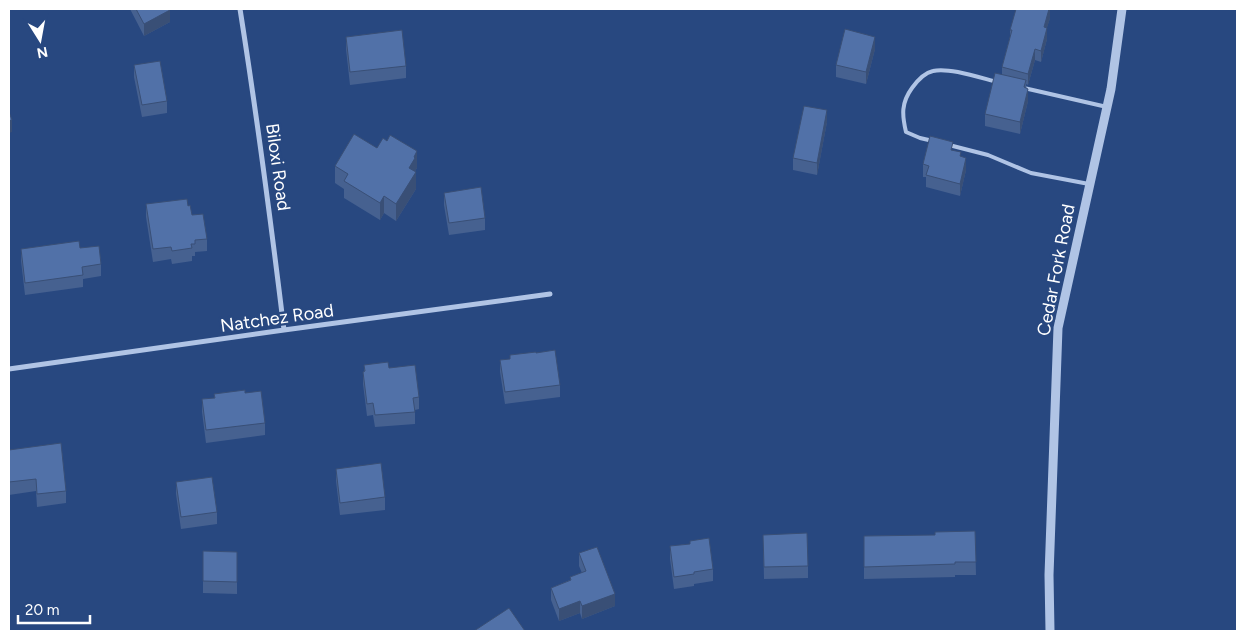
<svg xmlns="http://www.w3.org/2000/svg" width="1246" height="640" viewBox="0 0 1246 640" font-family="Figtree,sans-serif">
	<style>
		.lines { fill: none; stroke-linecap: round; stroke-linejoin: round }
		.service { stroke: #b0c4e5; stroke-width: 4 }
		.minor { stroke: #b0c4e5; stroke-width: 5 }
		.tertiary { stroke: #b0c4e5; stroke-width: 9 }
		.wall { fill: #466190 }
		.shaded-wall { fill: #394f76 }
		.building { fill: #5171a8; stroke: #394f76 }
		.labels { text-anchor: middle; stroke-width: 5; stroke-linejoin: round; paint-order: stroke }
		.street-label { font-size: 18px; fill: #fff; stroke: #284880 }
	</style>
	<rect width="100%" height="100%" fill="#284880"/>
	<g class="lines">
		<path class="service" d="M 1024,88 L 1107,107
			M 933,141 L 920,138 L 906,132 C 902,115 901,103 912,88 C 917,81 924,73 933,71 C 948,67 981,78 997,82
			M 949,145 L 988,155 L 1031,173 L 1089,184"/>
		<path class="minor" d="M 240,9 C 257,116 271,223 284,330
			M 9,369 L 284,330 L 550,294"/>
		<path class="tertiary" d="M 1050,631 L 1049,575 L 1058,328 L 1111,89 L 1122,9"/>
	</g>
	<path class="wall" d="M 130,9 L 169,9 L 170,22 L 144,36 Z
		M 1050,18 L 1047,27 L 1047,39 L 1041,62 L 1035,60 L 1028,85 L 1026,84 L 1028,101 L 1020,134 L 985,126 L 985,114 L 1002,75 L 1002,67 L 1010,37 L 1010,30 Z
		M 346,37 L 406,66 L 406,78 L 350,85 L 346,49 Z
		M 875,49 L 866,84 L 836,77 L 836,65 Z
		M 134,65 L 167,101 L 167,113 L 142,117 L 134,77 Z
		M 827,122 L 817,175 L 793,170 L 793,158 Z
		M 377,148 L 417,168 L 415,171 L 416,189 L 396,221 L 384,213 L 380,220 L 344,198 L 344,189 L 335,183 L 335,166 Z
		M 953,151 L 961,157 L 966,170 L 960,196 L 926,187 L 926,177 L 923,177 L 923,164 Z
		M 444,193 L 485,218 L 485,230 L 449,235 L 444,205 Z
		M 146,204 L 188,206 L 192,215 L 207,239 L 207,251 L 195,252 L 195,256 L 192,256 L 192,261 L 172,264 L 171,259 L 153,262 L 146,217 Z
		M 80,248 L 101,264 L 101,276 L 83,279 L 83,287 L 25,295 L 21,261 L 21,249 Z
		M 536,353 L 560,385 L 560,397 L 505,404 L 500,372 L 500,360 L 510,359 L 510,355 Z
		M 364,365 L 389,368 L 419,397 L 419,409 L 415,410 L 415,424 L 375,427 L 373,415 L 367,416 L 363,384 L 363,372 L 364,372 Z
		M 245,393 L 265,423 L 265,435 L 206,443 L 202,412 L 202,399 L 214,398 L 214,394 Z
		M 9,450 L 66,491 L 66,503 L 37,507 L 36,491 L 9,495 Z
		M 336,469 L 385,497 L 385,510 L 340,515 L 336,481 Z
		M 176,482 L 217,512 L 217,524 L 181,529 L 176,494 Z
		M 975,531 L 976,575 L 955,575 L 955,577 L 864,579 L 864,536 L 935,535 Z
		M 763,535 L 808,566 L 808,578 L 764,579 Z
		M 690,544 L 713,569 L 713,581 L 694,584 L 694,586 L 674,589 L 670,559 L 670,546 Z
		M 203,551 L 237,552 L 237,594 L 203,593 Z
		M 579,553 L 615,606 L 582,619 L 580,613 L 559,621 L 551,600 L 551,588 L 570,580 L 570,577 L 582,573 L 579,566 Z"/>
	<path class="shaded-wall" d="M 1049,9 L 1050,9 L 1050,18 L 1044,38 L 1044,27 Z
		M 170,10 L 170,22 L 144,36 L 144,24 Z
		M 1047,28 L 1047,39 L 1041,62 L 1041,51 Z
		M 875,37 L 875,49 L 866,84 L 866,72 Z
		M 1035,49 L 1035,60 L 1028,85 L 1028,74 Z
		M 1028,89 L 1028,101 L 1020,134 L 1020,122 Z
		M 827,110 L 827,122 L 817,175 L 817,163 Z
		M 12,120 L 12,132 L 9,133 L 9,121 Z
		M 417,151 L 417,168 L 415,171 L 415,173 L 416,172 L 416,189 L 396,221 L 396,204 L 409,168 Z
		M 966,158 L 966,170 L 960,196 L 960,184 Z
		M 384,196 L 384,213 L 380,220 L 380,203 Z
		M 615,594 L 615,606 L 582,619 L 582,606 Z
		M 580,601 L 580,613 L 559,621 L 559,609 Z"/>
	<path class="building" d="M 136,9 L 169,9 L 170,10 L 144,24 Z
		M 1016,9 L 1049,9 L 1044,27 L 1047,28 L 1041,51 L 1035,49 L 1028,74 L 1002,67 L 1012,30 L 1010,30 Z
		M 845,29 L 875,37 L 866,72 L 836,65 Z
		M 402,30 L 406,66 L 350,72 L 346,37 Z
		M 160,61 L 167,101 L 142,105 L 134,65 Z
		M 995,73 L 1026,80 L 1024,87 L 1028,89 L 1020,122 L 985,114 Z
		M 804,106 L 827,110 L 817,163 L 793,158 Z
		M 9,112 L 12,120 L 9,121 Z
		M 354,134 L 377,148 L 383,138 L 387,141 L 390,135 L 417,151 L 414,157 L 415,158 L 409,168 L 416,172 L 396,204 L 384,196 L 380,203 L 344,181 L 348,174 L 335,166 Z
		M 930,136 L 953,142 L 951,150 L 961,152 L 960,156 L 966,158 L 960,184 L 926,175 L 929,166 L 923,164 Z
		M 481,187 L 485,218 L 449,223 L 444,193 Z
		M 187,199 L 188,206 L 190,205 L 192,215 L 203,214 L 207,239 L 195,240 L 195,244 L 191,244 L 192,248 L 172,251 L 171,247 L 153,249 L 146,204 Z
		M 79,241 L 80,248 L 99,246 L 101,264 L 82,267 L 83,275 L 25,283 L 21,249 Z
		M 555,350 L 560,385 L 505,392 L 500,360 L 510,359 L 510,355 L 536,352 L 536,353 Z
		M 388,362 L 389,368 L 415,365 L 419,397 L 413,398 L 415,412 L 375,415 L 373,403 L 367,404 L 363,372 L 365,371 L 364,365 Z
		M 245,390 L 245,393 L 261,391 L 265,423 L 206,430 L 202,399 L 215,398 L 214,394 Z
		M 61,443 L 66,491 L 37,494 L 36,479 L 9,482 L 9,450 Z
		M 381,463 L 385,497 L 340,503 L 336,469 Z
		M 212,477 L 217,512 L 181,517 L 176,482 Z
		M 975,531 L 976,562 L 955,562 L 955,564 L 864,567 L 864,536 L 935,535 L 935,532 Z
		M 807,533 L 808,566 L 764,567 L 763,535 Z
		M 709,538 L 713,569 L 694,572 L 694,574 L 674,577 L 670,546 L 690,544 L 690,541 Z
		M 597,547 L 615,594 L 582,606 L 580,601 L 559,609 L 551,588 L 571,580 L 570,577 L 586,571 L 579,553 Z
		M 203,551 L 237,552 L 237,582 L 203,581 Z
		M 509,608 L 525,631 L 474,631 Z"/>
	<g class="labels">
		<g class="street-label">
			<text transform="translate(278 167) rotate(82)" y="6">Biloxi Road</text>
			<text transform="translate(1056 270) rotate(-79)" y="6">Cedar Fork Road</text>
			<text transform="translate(277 318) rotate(-8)" y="6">Natchez Road</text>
		</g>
	</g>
	<rect width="1246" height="640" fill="none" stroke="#ffffff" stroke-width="20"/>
	<g transform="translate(40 40) rotate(169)" stroke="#284880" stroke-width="4" paint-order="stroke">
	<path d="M0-4L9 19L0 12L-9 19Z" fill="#ffffff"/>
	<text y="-8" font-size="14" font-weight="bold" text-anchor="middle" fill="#ffffff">N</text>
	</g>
	<path d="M18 615v8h72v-8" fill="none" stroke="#ffffff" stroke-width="2.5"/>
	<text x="25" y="615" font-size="15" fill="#ffffff" stroke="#284880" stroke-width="4" paint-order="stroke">20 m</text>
</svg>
